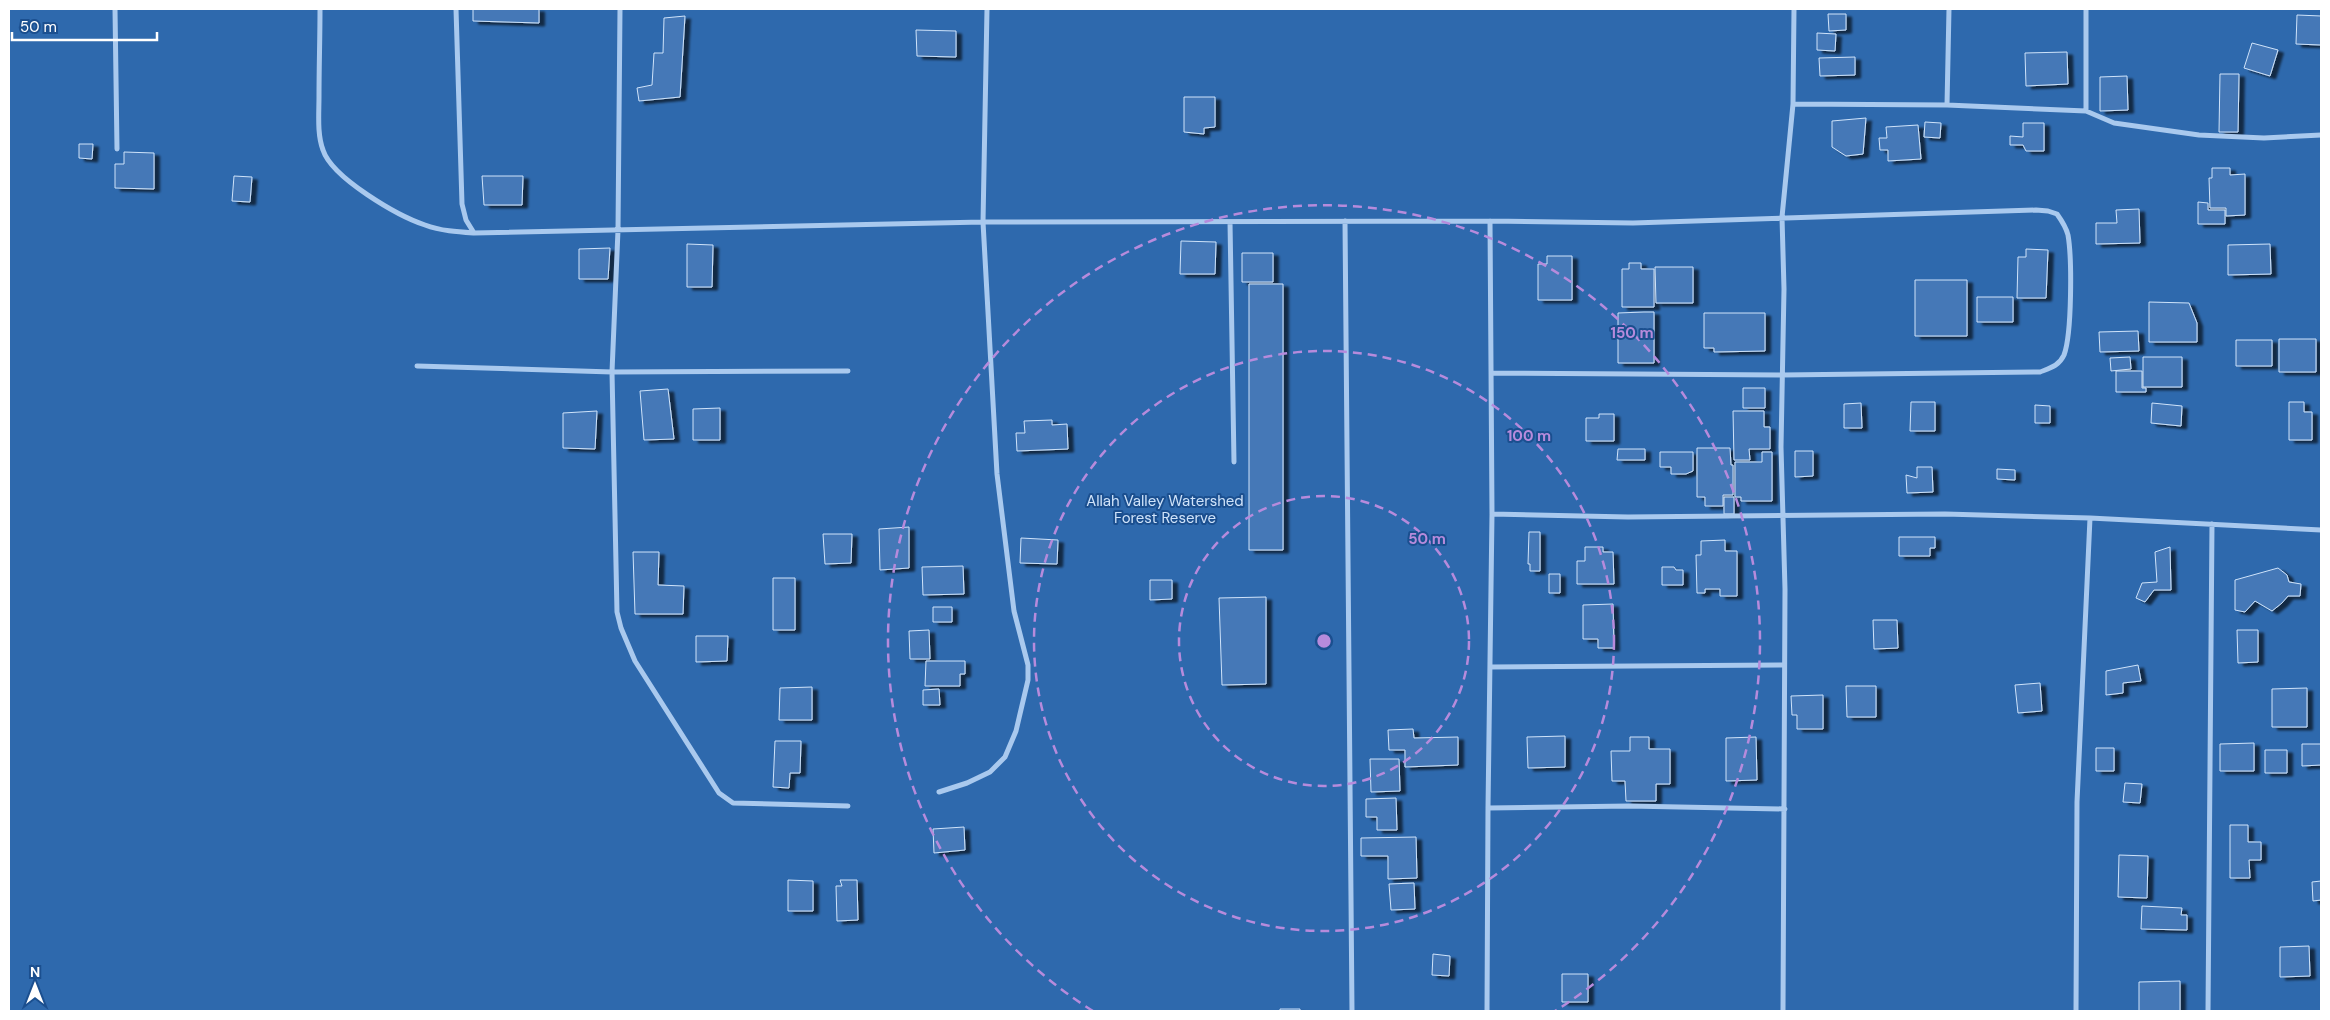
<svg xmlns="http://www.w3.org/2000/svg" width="2330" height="1020" viewBox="0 0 2330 1020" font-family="'DM Sans',sans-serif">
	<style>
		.green { fill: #2e69ad }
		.building { fill: #4478b7; stroke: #cfe3fa; filter: url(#shadow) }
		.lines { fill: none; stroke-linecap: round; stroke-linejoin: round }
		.minor { stroke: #a9c9ee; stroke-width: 5 }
		.ring { fill: none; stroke: #b68bdc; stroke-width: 2.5; stroke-dasharray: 9 6 }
		.labels { text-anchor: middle; stroke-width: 4; stroke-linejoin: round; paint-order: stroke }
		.park-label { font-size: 15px; fill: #cfe3fa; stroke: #1b4f8f }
		.centre { fill: #b68bdc; stroke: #1b4f8f; stroke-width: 2.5 }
		.ring-label { font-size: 15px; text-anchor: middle; font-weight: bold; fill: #b68bdc; stroke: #1b4f8f; stroke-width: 4; stroke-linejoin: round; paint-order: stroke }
	</style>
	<defs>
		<filter id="shadow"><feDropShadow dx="5.5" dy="3" stdDeviation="1" flood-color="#0009"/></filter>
	</defs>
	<rect width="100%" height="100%" fill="#1b4f8f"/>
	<path class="green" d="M 9,9 L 2321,9 L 2321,1011 L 9,1011 Z"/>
	<path class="building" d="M 473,9 L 539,9 L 539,23 L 473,21 Z
		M 1828,14 L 1846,14 L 1846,30 L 1829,31 Z
		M 2297,15 L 2321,16 L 2321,45 L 2296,44 Z
		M 685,16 L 680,97 L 639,101 L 637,88 L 652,85 L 654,53 L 663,53 L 664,18 Z
		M 916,30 L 956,31 L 956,57 L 917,56 Z
		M 1817,33 L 1836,34 L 1835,51 L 1817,50 Z
		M 2252,43 L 2278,50 L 2270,76 L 2244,68 Z
		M 2067,52 L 2068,84 L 2026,86 L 2025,53 Z
		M 1855,57 L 1855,75 L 1820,76 L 1819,58 Z
		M 2220,74 L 2239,74 L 2238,132 L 2219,132 Z
		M 2127,76 L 2128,110 L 2100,111 L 2100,77 Z
		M 1184,97 L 1215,97 L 1215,127 L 1204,128 L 1204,134 L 1184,132 Z
		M 1866,118 L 1863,154 L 1846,156 L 1832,147 L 1832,121 Z
		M 1925,122 L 1941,123 L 1940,138 L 1924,137 Z
		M 2023,123 L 2044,123 L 2044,151 L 2026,151 L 2023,145 L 2010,145 L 2010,136 L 2023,137 Z
		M 1918,125 L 1921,159 L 1888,161 L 1888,150 L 1880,150 L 1879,138 L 1887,138 L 1886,127 Z
		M 79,144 L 93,144 L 92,159 L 79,158 Z
		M 124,152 L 154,153 L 154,189 L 115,188 L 115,164 L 124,164 Z
		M 2212,168 L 2230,168 L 2230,175 L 2245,174 L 2245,215 L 2226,216 L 2226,208 L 2210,208 L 2209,178 L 2212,178 Z
		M 234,176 L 252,177 L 250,202 L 232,201 Z
		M 482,176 L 523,176 L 522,205 L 484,205 Z
		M 2198,202 L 2208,203 L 2208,210 L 2225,210 L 2225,224 L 2198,224 Z
		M 2139,209 L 2140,243 L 2096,244 L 2096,223 L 2117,223 L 2116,210 Z
		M 1181,241 L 1216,242 L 1215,274 L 1180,274 Z
		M 687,244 L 713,245 L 712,287 L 687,287 Z
		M 2270,244 L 2271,274 L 2228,275 L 2228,245 Z
		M 610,248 L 608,279 L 579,279 L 579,249 Z
		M 2026,249 L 2048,250 L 2046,298 L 2017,298 L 2018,257 L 2026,257 Z
		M 1242,253 L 1273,253 L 1273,282 L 1242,282 Z
		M 1547,256 L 1572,256 L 1572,300 L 1538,300 L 1538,264 L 1547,264 Z
		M 1629,263 L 1641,263 L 1641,269 L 1654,269 L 1654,307 L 1622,307 L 1622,269 L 1629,269 Z
		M 1655,267 L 1693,267 L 1693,303 L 1656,303 Z
		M 1915,280 L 1967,280 L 1967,336 L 1915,336 Z
		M 1249,284 L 1283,284 L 1283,550 L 1249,550 Z
		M 1977,297 L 2013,297 L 2013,322 L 1977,322 Z
		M 2149,302 L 2189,303 L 2197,323 L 2197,342 L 2149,342 Z
		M 1644,312 L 1654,312 L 1654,363 L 1618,363 L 1618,313 Z
		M 1704,313 L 1765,313 L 1765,351 L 1714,352 L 1714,348 L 1704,348 Z
		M 2138,331 L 2139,351 L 2100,352 L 2099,332 Z
		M 2279,339 L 2316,339 L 2316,372 L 2279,372 Z
		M 2236,340 L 2272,340 L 2272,366 L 2236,366 Z
		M 2130,357 L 2131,369 L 2111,371 L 2110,358 Z
		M 2143,357 L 2182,357 L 2182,387 L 2143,387 Z
		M 2116,371 L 2142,371 L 2142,388 L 2146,388 L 2146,392 L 2116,392 Z
		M 1743,388 L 1765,388 L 1765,408 L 1743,408 Z
		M 668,389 L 674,439 L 644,440 L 640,391 Z
		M 1911,402 L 1935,402 L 1935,431 L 1910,431 Z
		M 2289,402 L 2304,402 L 2304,412 L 2312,412 L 2312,440 L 2289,440 Z
		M 1861,403 L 1862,428 L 1844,428 L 1844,404 Z
		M 2152,403 L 2182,406 L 2181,426 L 2151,423 Z
		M 2035,405 L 2050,406 L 2050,423 L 2035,423 Z
		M 720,408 L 720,440 L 693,440 L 693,409 Z
		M 597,411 L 595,449 L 563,448 L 563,413 Z
		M 1733,411 L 1764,411 L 1764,427 L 1770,427 L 1770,449 L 1749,449 L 1750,460 L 1734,460 Z
		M 1599,414 L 1614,414 L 1614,441 L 1586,441 L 1586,418 L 1599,418 Z
		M 1052,420 L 1052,425 L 1067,424 L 1068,449 L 1017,451 L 1016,433 L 1025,433 L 1024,421 Z
		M 1697,448 L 1730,448 L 1731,465 L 1733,465 L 1733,495 L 1723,495 L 1723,506 L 1705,506 L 1705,497 L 1697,497 Z
		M 1618,449 L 1645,449 L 1645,460 L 1617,460 Z
		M 1795,451 L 1813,451 L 1813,476 L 1795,477 Z
		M 1660,452 L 1693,452 L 1693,471 L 1686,474 L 1671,474 L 1671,467 L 1660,467 Z
		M 1762,452 L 1772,452 L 1772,501 L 1741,501 L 1741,497 L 1735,497 L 1735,462 L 1762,462 Z
		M 1917,467 L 1932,467 L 1933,492 L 1907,493 L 1906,475 L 1917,478 Z
		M 1997,469 L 2015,470 L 2015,480 L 1997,479 Z
		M 1724,497 L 1734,497 L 1734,514 L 1724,514 Z
		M 909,527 L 909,568 L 880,570 L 879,529 Z
		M 1529,532 L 1540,532 L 1540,571 L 1530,571 L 1530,564 L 1528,564 Z
		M 823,534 L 852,534 L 851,563 L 825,564 Z
		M 1899,537 L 1935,537 L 1935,548 L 1930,548 L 1930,556 L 1899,556 Z
		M 1021,538 L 1058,540 L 1057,564 L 1020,563 Z
		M 1725,540 L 1725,551 L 1737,551 L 1737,596 L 1720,596 L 1720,589 L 1705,589 L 1705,593 L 1697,593 L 1696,555 L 1701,555 L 1701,541 Z
		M 1585,547 L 1603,547 L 1603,552 L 1613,552 L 1614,584 L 1577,584 L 1577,561 L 1585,561 Z
		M 2170,547 L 2171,590 L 2154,590 L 2145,602 L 2136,598 L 2142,583 L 2157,582 L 2155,552 Z
		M 633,552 L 659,552 L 658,585 L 684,586 L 683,614 L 635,614 Z
		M 963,566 L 964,594 L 923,595 L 922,567 Z
		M 1662,567 L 1674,567 L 1676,570 L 1683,570 L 1683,585 L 1662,585 Z
		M 2278,568 L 2287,575 L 2289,582 L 2301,584 L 2300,596 L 2288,596 L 2282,603 L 2272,611 L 2255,601 L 2245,612 L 2235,610 L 2235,580 Z
		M 1549,574 L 1560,574 L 1560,593 L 1549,593 Z
		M 773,578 L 795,578 L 795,630 L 773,630 Z
		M 1150,580 L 1172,580 L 1172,599 L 1150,600 Z
		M 1266,597 L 1266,684 L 1222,685 L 1219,598 Z
		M 1613,604 L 1614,648 L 1598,648 L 1598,639 L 1583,639 L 1583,605 Z
		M 933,607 L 952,607 L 952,622 L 933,622 Z
		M 1873,620 L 1897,620 L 1898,648 L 1874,649 Z
		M 929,630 L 930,659 L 910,659 L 909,631 Z
		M 2237,630 L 2258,630 L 2258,662 L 2238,663 Z
		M 696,636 L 728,636 L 727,661 L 696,662 Z
		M 926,661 L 965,661 L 965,674 L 960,674 L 960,686 L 925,686 Z
		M 2138,665 L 2141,681 L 2123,683 L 2123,693 L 2106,695 L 2106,671 Z
		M 2040,683 L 2042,711 L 2018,713 L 2015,685 Z
		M 1846,686 L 1876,686 L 1876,717 L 1847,717 Z
		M 812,687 L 812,720 L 779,720 L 780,688 Z
		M 2307,688 L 2307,727 L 2272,727 L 2272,689 Z
		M 939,689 L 940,705 L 923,705 L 923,690 Z
		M 1823,695 L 1823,729 L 1797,729 L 1797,715 L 1792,715 L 1791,696 Z
		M 1413,729 L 1414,738 L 1458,737 L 1458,765 L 1405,767 L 1405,750 L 1389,750 L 1388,730 Z
		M 1565,736 L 1565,767 L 1528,768 L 1527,737 Z
		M 1630,737 L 1649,737 L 1649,749 L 1670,749 L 1670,784 L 1656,784 L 1656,801 L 1626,801 L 1625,781 L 1612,781 L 1611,751 L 1630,751 Z
		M 1756,737 L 1757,780 L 1726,781 L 1726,738 Z
		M 775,741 L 801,741 L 800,773 L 790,773 L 789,788 L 773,787 Z
		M 2254,743 L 2254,771 L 2220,771 L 2220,744 Z
		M 2302,744 L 2321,744 L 2321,765 L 2302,766 Z
		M 2096,748 L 2114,748 L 2114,771 L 2096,771 Z
		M 2265,750 L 2287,750 L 2287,773 L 2265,773 Z
		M 1370,759 L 1399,759 L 1400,791 L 1371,792 Z
		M 2125,783 L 2142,784 L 2140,803 L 2123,802 Z
		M 1396,798 L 1397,830 L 1377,830 L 1377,817 L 1366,817 L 1366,799 Z
		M 2230,825 L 2248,825 L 2248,842 L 2261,842 L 2261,860 L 2249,860 L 2250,878 L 2230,878 Z
		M 964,827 L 965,850 L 934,853 L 933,829 Z
		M 1416,837 L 1417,878 L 1388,879 L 1388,856 L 1361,856 L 1361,838 Z
		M 2119,855 L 2148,856 L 2147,898 L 2118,897 Z
		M 788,880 L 813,881 L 813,911 L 788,911 Z
		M 840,880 L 857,880 L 858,920 L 837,921 L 836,886 L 842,886 Z
		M 2321,881 L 2321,900 L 2313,901 L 2312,882 Z
		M 1414,883 L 1415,909 L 1391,910 L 1389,884 Z
		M 2142,906 L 2182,908 L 2181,915 L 2187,915 L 2187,930 L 2141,929 Z
		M 2309,946 L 2310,976 L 2280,977 L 2280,947 Z
		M 1433,954 L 1450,956 L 1449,976 L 1432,975 Z
		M 1562,974 L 1588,974 L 1588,1002 L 1562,1002 Z
		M 2180,981 L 2180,1011 L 2139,1011 L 2139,982 Z
		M 1280,1009 L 1300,1009 L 1300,1011 L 1280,1011 Z"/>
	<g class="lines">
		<path class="minor" d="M 115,9 L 117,149
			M 320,9 C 320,38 319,67 319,97 C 319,114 317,134 323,150 C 332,178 398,216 425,225 C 441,231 458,232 474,233
			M 456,9 L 462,204 L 466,220 L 474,233 L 983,222 L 1490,221 L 1633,223 L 2036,210 L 2048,211 L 2057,214 C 2062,221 2066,227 2068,235 C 2072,258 2072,334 2064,355 C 2059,366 2050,368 2040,372 L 1782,375 L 1492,373
			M 620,9 L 618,230 L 612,372 L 617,612 L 621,628 L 635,661 L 719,793 L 733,803 L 848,806
			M 2086,9 L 2086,111
			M 1793,104 L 1947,105 L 2086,111 L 2114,123 L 2199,135 L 2264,138 L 2321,135
			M 1947,105 L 1949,9
			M 1345,221 L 1352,1011
			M 1490,221 L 1492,514 L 1488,808 L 1629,806 L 1785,809
			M 1230,222 L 1234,462
			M 417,366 L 612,372 L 848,371
			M 1492,514 L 1628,517 L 1945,514 L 2090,518 L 2321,530
			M 1491,667 L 1784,665
			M 939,792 L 967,783 L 990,772 L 1005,757 L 1016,731 L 1028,680 L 1028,665 L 1014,611 L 997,474 L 983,222 L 987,9
			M 1487,1011 L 1488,808
			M 1783,1011 L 1785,589 L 1781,447 L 1784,289 L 1782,217 L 1793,104 L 1794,9
			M 2076,1011 L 2077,802 L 2090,518
			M 2208,1011 L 2212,524"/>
	</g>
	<g class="ring">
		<circle cx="1324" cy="641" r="145"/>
		<circle cx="1324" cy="641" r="290"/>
		<path d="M1093 1011A436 436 0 1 1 1555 1011"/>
	</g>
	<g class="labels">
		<g class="park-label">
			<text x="1165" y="506">Allah Valley Watershed<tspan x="1165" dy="17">Forest Reserve</tspan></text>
		</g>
	</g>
	<circle cx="1324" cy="641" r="8" class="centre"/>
	<g class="ring-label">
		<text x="1632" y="338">150 m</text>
		<text x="1529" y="441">100 m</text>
		<text x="1427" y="544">50 m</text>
	</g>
	<rect width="2330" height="1020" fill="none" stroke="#ffffff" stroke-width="20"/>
	<g transform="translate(35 985)" stroke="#1b4f8f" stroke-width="4" paint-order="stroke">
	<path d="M0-4L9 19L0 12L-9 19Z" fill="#ffffff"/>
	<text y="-8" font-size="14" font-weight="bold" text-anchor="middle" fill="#ffffff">N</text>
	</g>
	<path d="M12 32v8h145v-8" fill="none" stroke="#ffffff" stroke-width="2.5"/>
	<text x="20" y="32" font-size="15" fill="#ffffff" stroke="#1b4f8f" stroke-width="4" paint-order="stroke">50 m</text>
</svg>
